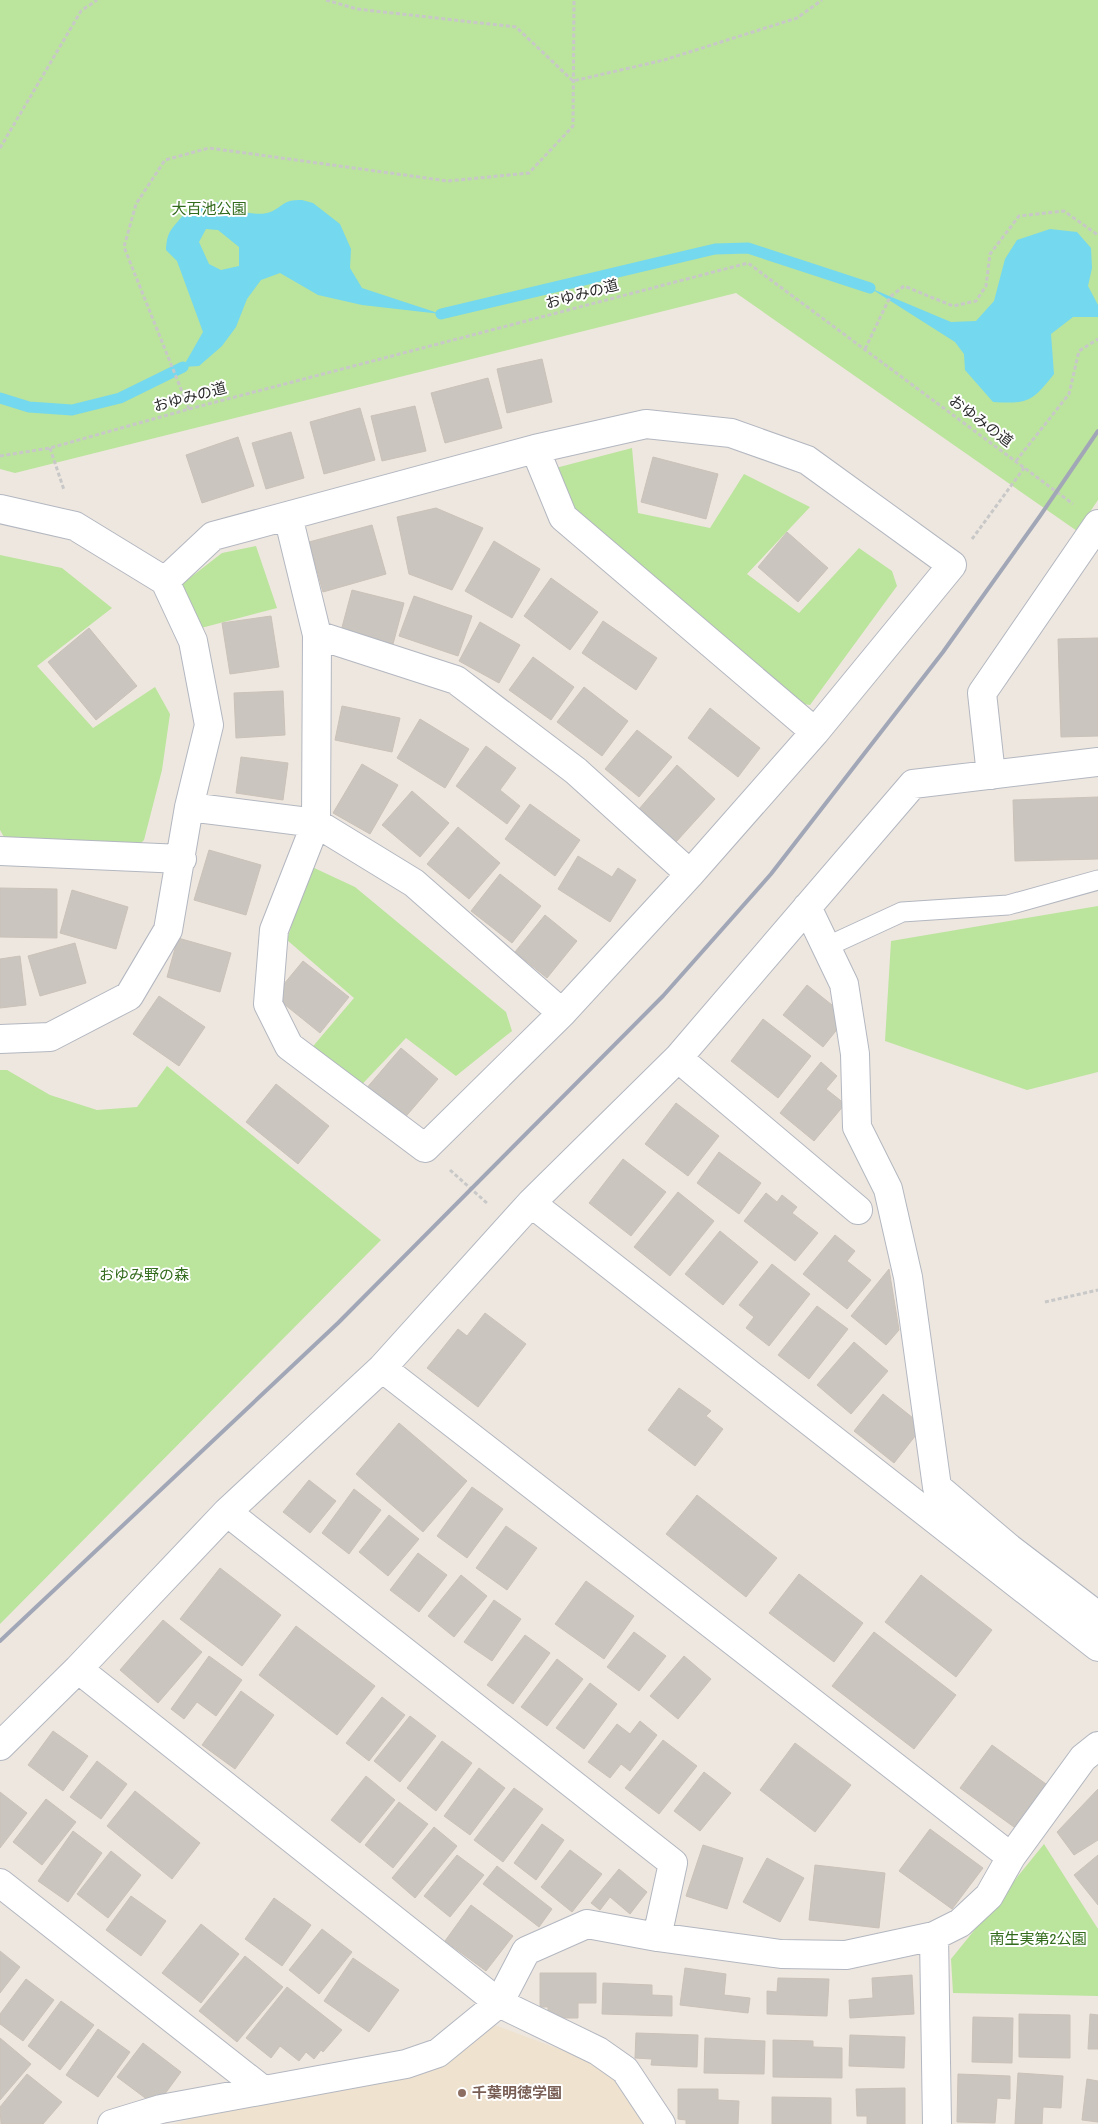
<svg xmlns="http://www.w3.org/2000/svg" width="1098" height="2124" viewBox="0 0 1098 2124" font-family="'Archivo Narrow','Noto Sans JP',sans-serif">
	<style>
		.education { fill: #efe2cf }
		.green { fill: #bbe49d }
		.water { fill: #74d8ef; fill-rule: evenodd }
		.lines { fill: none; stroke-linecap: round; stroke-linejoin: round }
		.stream { stroke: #74d8ef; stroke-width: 11 }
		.building { fill: #cac5be; stroke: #cac2b9 }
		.lane-casing { stroke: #b3b7c0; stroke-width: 21 }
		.street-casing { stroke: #b3b7c0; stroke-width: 30 }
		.path { stroke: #c8c8c8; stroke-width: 3; stroke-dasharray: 4 2.5; stroke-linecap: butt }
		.lane { stroke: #fff; stroke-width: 19 }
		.street { stroke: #fff; stroke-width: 28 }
		.rail { stroke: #a2a7b7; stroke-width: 4 }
		.education-dot { fill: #8d6e63; stroke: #fff; stroke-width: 2 }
		.labels { text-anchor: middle; stroke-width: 4; stroke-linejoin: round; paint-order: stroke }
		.park-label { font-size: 15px; fill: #326b1b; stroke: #fff }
		.street-label { font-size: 15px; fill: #2d2d2d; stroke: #fff }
		.education-label { font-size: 15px; font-weight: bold; fill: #785e54; stroke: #fff; text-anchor: start }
	</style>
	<rect width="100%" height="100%" fill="#eee7df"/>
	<path class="education" d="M 489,2023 L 616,2070 L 650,2124 L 174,2124 Z"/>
	<path class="green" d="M 0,0 L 1098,0 L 1098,500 L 1077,531 L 736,293 L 15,473 L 0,469 Z
		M 632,448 L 638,513 L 710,528 L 744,474 L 810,507 L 747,574 L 799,613 L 859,548 L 892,571 L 897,586 L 810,705 L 784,701 L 573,527 L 548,470 Z
		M 256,546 L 277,608 L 186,632 L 178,587 L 222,553 Z
		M 0,555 L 62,568 L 112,608 L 37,666 L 93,728 L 155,687 L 170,714 L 162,770 L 144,840 L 126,858 L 4,837 L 0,830 Z
		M 310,866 L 355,887 L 506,1012 L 512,1031 L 456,1076 L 406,1038 L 350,1097 L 303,1058 L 354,998 L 287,940 Z
		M 1098,906 L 1098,1072 L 1027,1090 L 885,1041 L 891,941 Z
		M 167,1066 L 381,1240 L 0,1624 L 0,1070 L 7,1070 L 50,1095 L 97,1110 L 137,1107 Z
		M 1044,1844 L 1098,1929 L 1098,1996 L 953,1993 L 951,1959 Z"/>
	<path class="water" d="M 302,200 L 313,203 L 340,224 L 351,249 L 350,268 L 362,288 L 441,314 L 362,305 L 318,295 L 280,273 L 261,280 L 247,299 L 236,327 L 222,346 L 199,366 L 183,367 L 203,332 L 177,261 L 166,250 C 167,234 169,232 179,220 C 213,179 231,220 267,213 C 274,212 281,205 287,202 C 292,200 298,200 302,200 ZM 206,229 L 218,230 L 239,247 L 239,266 L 221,270 L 209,264 L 199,242 Z
		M 1050,229 L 1077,232 L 1091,248 L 1092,268 L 1088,286 L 1098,305 L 1098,317 L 1073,317 L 1051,334 L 1054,374 C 1032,402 1028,404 993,402 L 965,370 L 964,354 L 955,342 L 870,288 L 951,322 L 976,321 L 994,301 L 1005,259 L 1017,240 Z"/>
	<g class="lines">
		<path class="stream" d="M 441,314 L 715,249 L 748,248 L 870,288
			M 0,398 L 29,407 L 72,410 L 120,398 L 183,367"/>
	</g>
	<path class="building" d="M 542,359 L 552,402 L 507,413 L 497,369 Z
		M 488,378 L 502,428 L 445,443 L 431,393 Z
		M 415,406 L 426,451 L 382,461 L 371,416 Z
		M 360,408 L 375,460 L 324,474 L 310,422 Z
		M 291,432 L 304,478 L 266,489 L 252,443 Z
		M 238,437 L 254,486 L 202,503 L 186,455 Z
		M 653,457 L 718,474 L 706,519 L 641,502 Z
		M 436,508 L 483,528 L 452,590 L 409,574 L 397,517 Z
		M 372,525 L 386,574 L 323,592 L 309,542 Z
		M 787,532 L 828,568 L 798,602 L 758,567 Z
		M 494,541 L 540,569 L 512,618 L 465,591 Z
		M 551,578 L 598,612 L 570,650 L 524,616 Z
		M 352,590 L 404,603 L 393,644 L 341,631 Z
		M 414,596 L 472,616 L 458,656 L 399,636 Z
		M 271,616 L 279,667 L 230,674 L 222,623 Z
		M 603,621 L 657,658 L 636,690 L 582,653 Z
		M 480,622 L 520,645 L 499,683 L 459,661 Z
		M 89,628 L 137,686 L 96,720 L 48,662 Z
		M 1098,638 L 1098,736 L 1061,737 L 1058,639 Z
		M 533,657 L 574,687 L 551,720 L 509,690 Z
		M 584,687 L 628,721 L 602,756 L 557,722 Z
		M 283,691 L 285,735 L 236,738 L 234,693 Z
		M 342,706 L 400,718 L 392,752 L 335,740 Z
		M 710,708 L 760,748 L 738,777 L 688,738 Z
		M 420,719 L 469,749 L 445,788 L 397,758 Z
		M 637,730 L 672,757 L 639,797 L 605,769 Z
		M 486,746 L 516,768 L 500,790 L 520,806 L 507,824 L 456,786 Z
		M 241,757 L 288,763 L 283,800 L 236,793 Z
		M 362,764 L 398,785 L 370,834 L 333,813 Z
		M 677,765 L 715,799 L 676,842 L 639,809 Z
		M 412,791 L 449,823 L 420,857 L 382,825 Z
		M 1098,797 L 1098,859 L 1015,861 L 1013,800 Z
		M 530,804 L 580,840 L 555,876 L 505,839 Z
		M 458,827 L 500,863 L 469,899 L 427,864 Z
		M 209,850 L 261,865 L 246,915 L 194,900 Z
		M 578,856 L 612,877 L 618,868 L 636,880 L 610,922 L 558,889 Z
		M 500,874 L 541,906 L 512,943 L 471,911 Z
		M 0,888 L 57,889 L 57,938 L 0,937 Z
		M 72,890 L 128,907 L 116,949 L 60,933 Z
		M 545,915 L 577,941 L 547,978 L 515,952 Z
		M 178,938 L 231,953 L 220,992 L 167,977 Z
		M 75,943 L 86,983 L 40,996 L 28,956 Z
		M 20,956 L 26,1005 L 0,1008 L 0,959 Z
		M 303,961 L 349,997 L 320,1033 L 274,996 Z
		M 807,985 L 847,1017 L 823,1047 L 783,1015 Z
		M 159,996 L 205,1027 L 179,1066 L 133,1034 Z
		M 763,1019 L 811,1056 L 778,1098 L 731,1061 Z
		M 401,1048 L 438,1079 L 402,1121 L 365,1090 Z
		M 821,1062 L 837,1076 L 826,1089 L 845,1104 L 814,1141 L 780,1113 Z
		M 276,1084 L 329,1126 L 298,1164 L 246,1122 Z
		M 676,1103 L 719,1136 L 688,1176 L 645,1144 Z
		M 719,1152 L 761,1183 L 739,1214 L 697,1183 Z
		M 623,1159 L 666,1192 L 631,1236 L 589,1203 Z
		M 678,1192 L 714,1221 L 670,1276 L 634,1247 Z
		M 766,1193 L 777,1202 L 782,1195 L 797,1207 L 792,1213 L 818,1233 L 795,1261 L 744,1221 Z
		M 720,1231 L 758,1262 L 723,1305 L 685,1274 Z
		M 835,1235 L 855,1251 L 847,1261 L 871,1280 L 847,1309 L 803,1274 Z
		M 772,1264 L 810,1294 L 769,1346 L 746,1328 L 754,1317 L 739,1305 Z
		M 889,1269 L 899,1330 L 886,1345 L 851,1316 Z
		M 817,1306 L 848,1329 L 809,1379 L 778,1355 Z
		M 485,1313 L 526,1344 L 478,1407 L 427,1368 L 458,1329 L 467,1336 Z
		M 854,1342 L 888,1371 L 851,1414 L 817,1385 Z
		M 679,1388 L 711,1411 L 706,1416 L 723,1429 L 695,1466 L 648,1430 Z
		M 883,1394 L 923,1426 L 894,1463 L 854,1431 Z
		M 399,1423 L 467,1481 L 423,1532 L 356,1474 Z
		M 309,1480 L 336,1501 L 310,1533 L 283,1512 Z
		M 472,1487 L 503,1509 L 467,1558 L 437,1536 Z
		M 354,1489 L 381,1510 L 349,1554 L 322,1533 Z
		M 697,1495 L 777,1558 L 746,1597 L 666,1534 Z
		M 389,1515 L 419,1539 L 388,1576 L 359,1552 Z
		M 506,1526 L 537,1548 L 507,1590 L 476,1568 Z
		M 418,1553 L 447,1575 L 419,1612 L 390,1590 Z
		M 220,1568 L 281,1615 L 242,1666 L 180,1619 Z
		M 799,1574 L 863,1623 L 834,1662 L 769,1613 Z
		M 461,1575 L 487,1596 L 454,1637 L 428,1616 Z
		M 921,1575 L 992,1630 L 956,1677 L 885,1622 Z
		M 586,1581 L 634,1616 L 604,1659 L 555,1624 Z
		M 494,1600 L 521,1619 L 492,1661 L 464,1642 Z
		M 163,1620 L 202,1652 L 158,1703 L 120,1670 Z
		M 296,1626 L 375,1686 L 337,1735 L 259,1675 Z
		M 634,1632 L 666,1656 L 639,1691 L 607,1667 Z
		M 874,1632 L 956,1695 L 914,1749 L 832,1686 Z
		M 525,1635 L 550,1653 L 513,1704 L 487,1685 Z
		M 209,1656 L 242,1680 L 216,1716 L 197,1702 L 184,1719 L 171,1709 Z
		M 684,1656 L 711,1679 L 678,1719 L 650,1696 Z
		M 557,1659 L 583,1679 L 547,1726 L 521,1707 Z
		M 590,1683 L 617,1704 L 584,1749 L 556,1728 Z
		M 241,1691 L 274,1715 L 235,1769 L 202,1745 Z
		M 382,1697 L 405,1715 L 369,1761 L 346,1743 Z
		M 410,1716 L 436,1736 L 400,1782 L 374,1761 Z
		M 640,1721 L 657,1735 L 630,1771 L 621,1764 L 610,1778 L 588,1762 L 617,1724 L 630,1734 Z
		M 53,1731 L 88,1756 L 63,1791 L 28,1765 Z
		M 663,1740 L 697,1766 L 659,1814 L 625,1788 Z
		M 442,1741 L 472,1763 L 436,1811 L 407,1788 Z
		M 795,1743 L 851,1785 L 815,1832 L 760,1790 Z
		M 992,1745 L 1046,1784 L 1014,1827 L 960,1788 Z
		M 97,1761 L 127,1784 L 101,1819 L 70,1797 Z
		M 479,1768 L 505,1788 L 470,1835 L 444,1816 Z
		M 704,1772 L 731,1793 L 700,1831 L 674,1811 Z
		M 366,1776 L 395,1800 L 360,1843 L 331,1820 Z
		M 514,1788 L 543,1809 L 503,1862 L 474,1840 Z
		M 1098,1789 L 1098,1840 L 1074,1855 L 1057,1832 Z
		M 135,1791 L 200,1843 L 172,1879 L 107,1826 Z
		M 0,1792 L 27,1813 L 0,1848 Z
		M 46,1799 L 76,1822 L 42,1865 L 13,1842 Z
		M 399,1802 L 428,1824 L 393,1868 L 365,1845 Z
		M 542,1824 L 564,1840 L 536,1880 L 514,1863 Z
		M 434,1827 L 457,1846 L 415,1898 L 392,1878 Z
		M 930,1829 L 983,1868 L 952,1909 L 899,1871 Z
		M 73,1831 L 102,1853 L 68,1902 L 38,1881 Z
		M 703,1845 L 743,1858 L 727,1909 L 686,1896 Z
		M 570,1850 L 602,1874 L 572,1912 L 541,1887 Z
		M 111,1851 L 141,1875 L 108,1918 L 77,1894 Z
		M 457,1855 L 484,1875 L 450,1917 L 424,1896 Z
		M 1098,1855 L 1098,1905 L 1074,1875 Z
		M 767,1858 L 804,1878 L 780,1922 L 743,1902 Z
		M 815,1865 L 885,1873 L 879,1928 L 809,1920 Z
		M 497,1866 L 552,1909 L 539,1927 L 483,1884 Z
		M 619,1869 L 647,1892 L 630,1914 L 610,1897 L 600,1910 L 591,1903 Z
		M 131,1896 L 166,1921 L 141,1956 L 106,1930 Z
		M 274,1898 L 311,1925 L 282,1966 L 245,1939 Z
		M 471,1905 L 513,1936 L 486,1971 L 445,1941 Z
		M 201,1924 L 239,1954 L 201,2003 L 162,1973 Z
		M 322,1929 L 352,1952 L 319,1994 L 289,1970 Z
		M 0,1951 L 20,1967 L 0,1993 Z
		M 245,1956 L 283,1987 L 237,2042 L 199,2011 Z
		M 353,1958 L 399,1990 L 369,2032 L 324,2001 Z
		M 685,1968 L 726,1974 L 724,1995 L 750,1998 L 748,2013 L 680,2005 Z
		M 540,1973 L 596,1973 L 596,2003 L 578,2003 L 578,2018 L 548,2018 L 548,2007 L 540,2007 Z
		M 912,1975 L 914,2014 L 850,2018 L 849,2000 L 873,1998 L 872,1978 Z
		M 778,1978 L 829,1979 L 827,2016 L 767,2014 L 767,1991 L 777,1992 Z
		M 26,1979 L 54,2000 L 23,2041 L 0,2024 L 0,2014 Z
		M 603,1983 L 652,1985 L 652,1995 L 672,1996 L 672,2016 L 602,2014 Z
		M 287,1987 L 342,2030 L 323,2052 L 321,2050 L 314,2059 L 306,2052 L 299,2061 L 280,2046 L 271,2058 L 246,2038 Z
		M 61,2001 L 94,2025 L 60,2070 L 28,2046 Z
		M 1019,2014 L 1070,2015 L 1070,2058 L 1019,2057 Z
		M 1090,2014 L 1098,2015 L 1098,2049 L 1088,2049 Z
		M 973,2017 L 1013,2018 L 1012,2063 L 972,2062 Z
		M 98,2029 L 130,2052 L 98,2097 L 66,2075 Z
		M 636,2033 L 698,2035 L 697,2067 L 651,2065 L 652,2059 L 635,2058 Z
		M 850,2035 L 905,2037 L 904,2068 L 849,2066 Z
		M 0,2038 L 31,2064 L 0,2100 Z
		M 705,2038 L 765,2041 L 764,2074 L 704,2073 Z
		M 773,2040 L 813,2041 L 813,2047 L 842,2048 L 842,2078 L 773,2077 Z
		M 143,2043 L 181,2072 L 156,2106 L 117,2077 Z
		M 1018,2073 L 1063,2076 L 1061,2108 L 1043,2107 L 1042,2124 L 1015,2124 Z
		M 27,2074 L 62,2102 L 43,2124 L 1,2124 L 0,2107 Z
		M 958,2074 L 1010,2076 L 1010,2099 L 997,2098 L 995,2123 L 957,2122 Z
		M 1087,2079 L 1098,2081 L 1098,2122 L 1082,2120 Z
		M 905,2088 L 905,2124 L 867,2124 L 867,2116 L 857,2116 L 856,2089 Z
		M 678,2089 L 718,2089 L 718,2100 L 739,2101 L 738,2124 L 686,2124 L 686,2120 L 678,2119 Z
		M 772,2097 L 831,2098 L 831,2124 L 772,2124 Z"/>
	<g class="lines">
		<g class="lane-casing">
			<path id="lane" d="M 826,947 L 902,912 L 1008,905 L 1098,880"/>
		</g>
		<g class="street-casing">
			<path id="street" d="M 535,449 L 563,517 L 815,732
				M 0,509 L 75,526 L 165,581 L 193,641 L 209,725 L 189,807 L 168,930 L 129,996 L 50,1037 L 0,1039
				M 165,581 L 213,536 L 535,449 L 646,424 L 731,433 L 807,460 L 952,565 L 815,732 L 690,874 L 562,1013 L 425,1148 L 289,1046 L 268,1004 L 274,930 L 316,823 L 317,635 L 288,516
				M 317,635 L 456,680 L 576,771 L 690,874
				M 991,775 L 982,693 L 1098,524
				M 189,807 L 316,823 L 414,883 L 562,1013
				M 0,851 L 182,859
				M 807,907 L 844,984 L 855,1054 L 857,1127 L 888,1189 L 908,1277 L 937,1487 L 1009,1548 L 1098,1616
				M 678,1058 L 858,1210
				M 531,1203 L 1098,1647
				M 382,1368 L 1011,1857
				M 227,1512 L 673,1863 L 657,1937
				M 78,1669 L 499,2003 L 598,2051 L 625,2070 L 661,2124
				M 0,1746 L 78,1669 L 227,1512 L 382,1368 L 531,1203 L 678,1058 L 913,784 L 1098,762
				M 0,1883 L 263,2090
				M 934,1936 L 937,2124
				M 112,2124 L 161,2109 L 406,2064 L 438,2053 L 499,2003 L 526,1951 L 587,1924 L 657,1937 L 781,1954 L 846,1955 L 934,1936 L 960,1923 L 989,1896 L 1011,1857 L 1083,1758 L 1098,1746"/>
		</g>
		<path class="path" d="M 326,0 L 357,9 L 516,27 L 573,81 L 664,60 L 797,18 L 822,0
			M 0,148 L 81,11 L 97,0
			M 865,349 L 890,297 L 904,286 L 953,306 L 976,301 L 986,286 L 990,254 L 1019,216 L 1064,211 L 1098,235
			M 189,409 L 124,247 L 136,204 L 165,160 L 209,148 L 448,181 L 529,173 L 573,126 L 574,0
			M 50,448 L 64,490
			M 0,456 L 50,448 L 189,409 L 748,263 L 1073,504
			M 1016,461 L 1069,394 L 1079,351 L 1098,339
			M 972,539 L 1024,468
			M 450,1170 L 488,1204
			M 1045,1302 L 1098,1290"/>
		<use href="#lane" class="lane"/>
		<use href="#street" class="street"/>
		<path class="rail" d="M 0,1641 L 338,1323 L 663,996 L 771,874 L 943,652 L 1040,516 L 1098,431"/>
	</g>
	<circle class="education-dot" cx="462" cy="2093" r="5"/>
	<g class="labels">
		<g class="park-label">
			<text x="209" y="214">大百池公園</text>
			<text x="144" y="1280">おゆみ野の森</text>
			<text x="1038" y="1944">南生実第2公園</text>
		</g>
		<g class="street-label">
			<text transform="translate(582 294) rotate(-15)" y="5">おゆみの道</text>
			<text transform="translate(190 397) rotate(-15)" y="5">おゆみの道</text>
			<text transform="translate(981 421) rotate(37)" y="5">おゆみの道</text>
		</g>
		<g class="education-label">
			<text x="472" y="2098">千葉明徳学園</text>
		</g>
	</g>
</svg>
